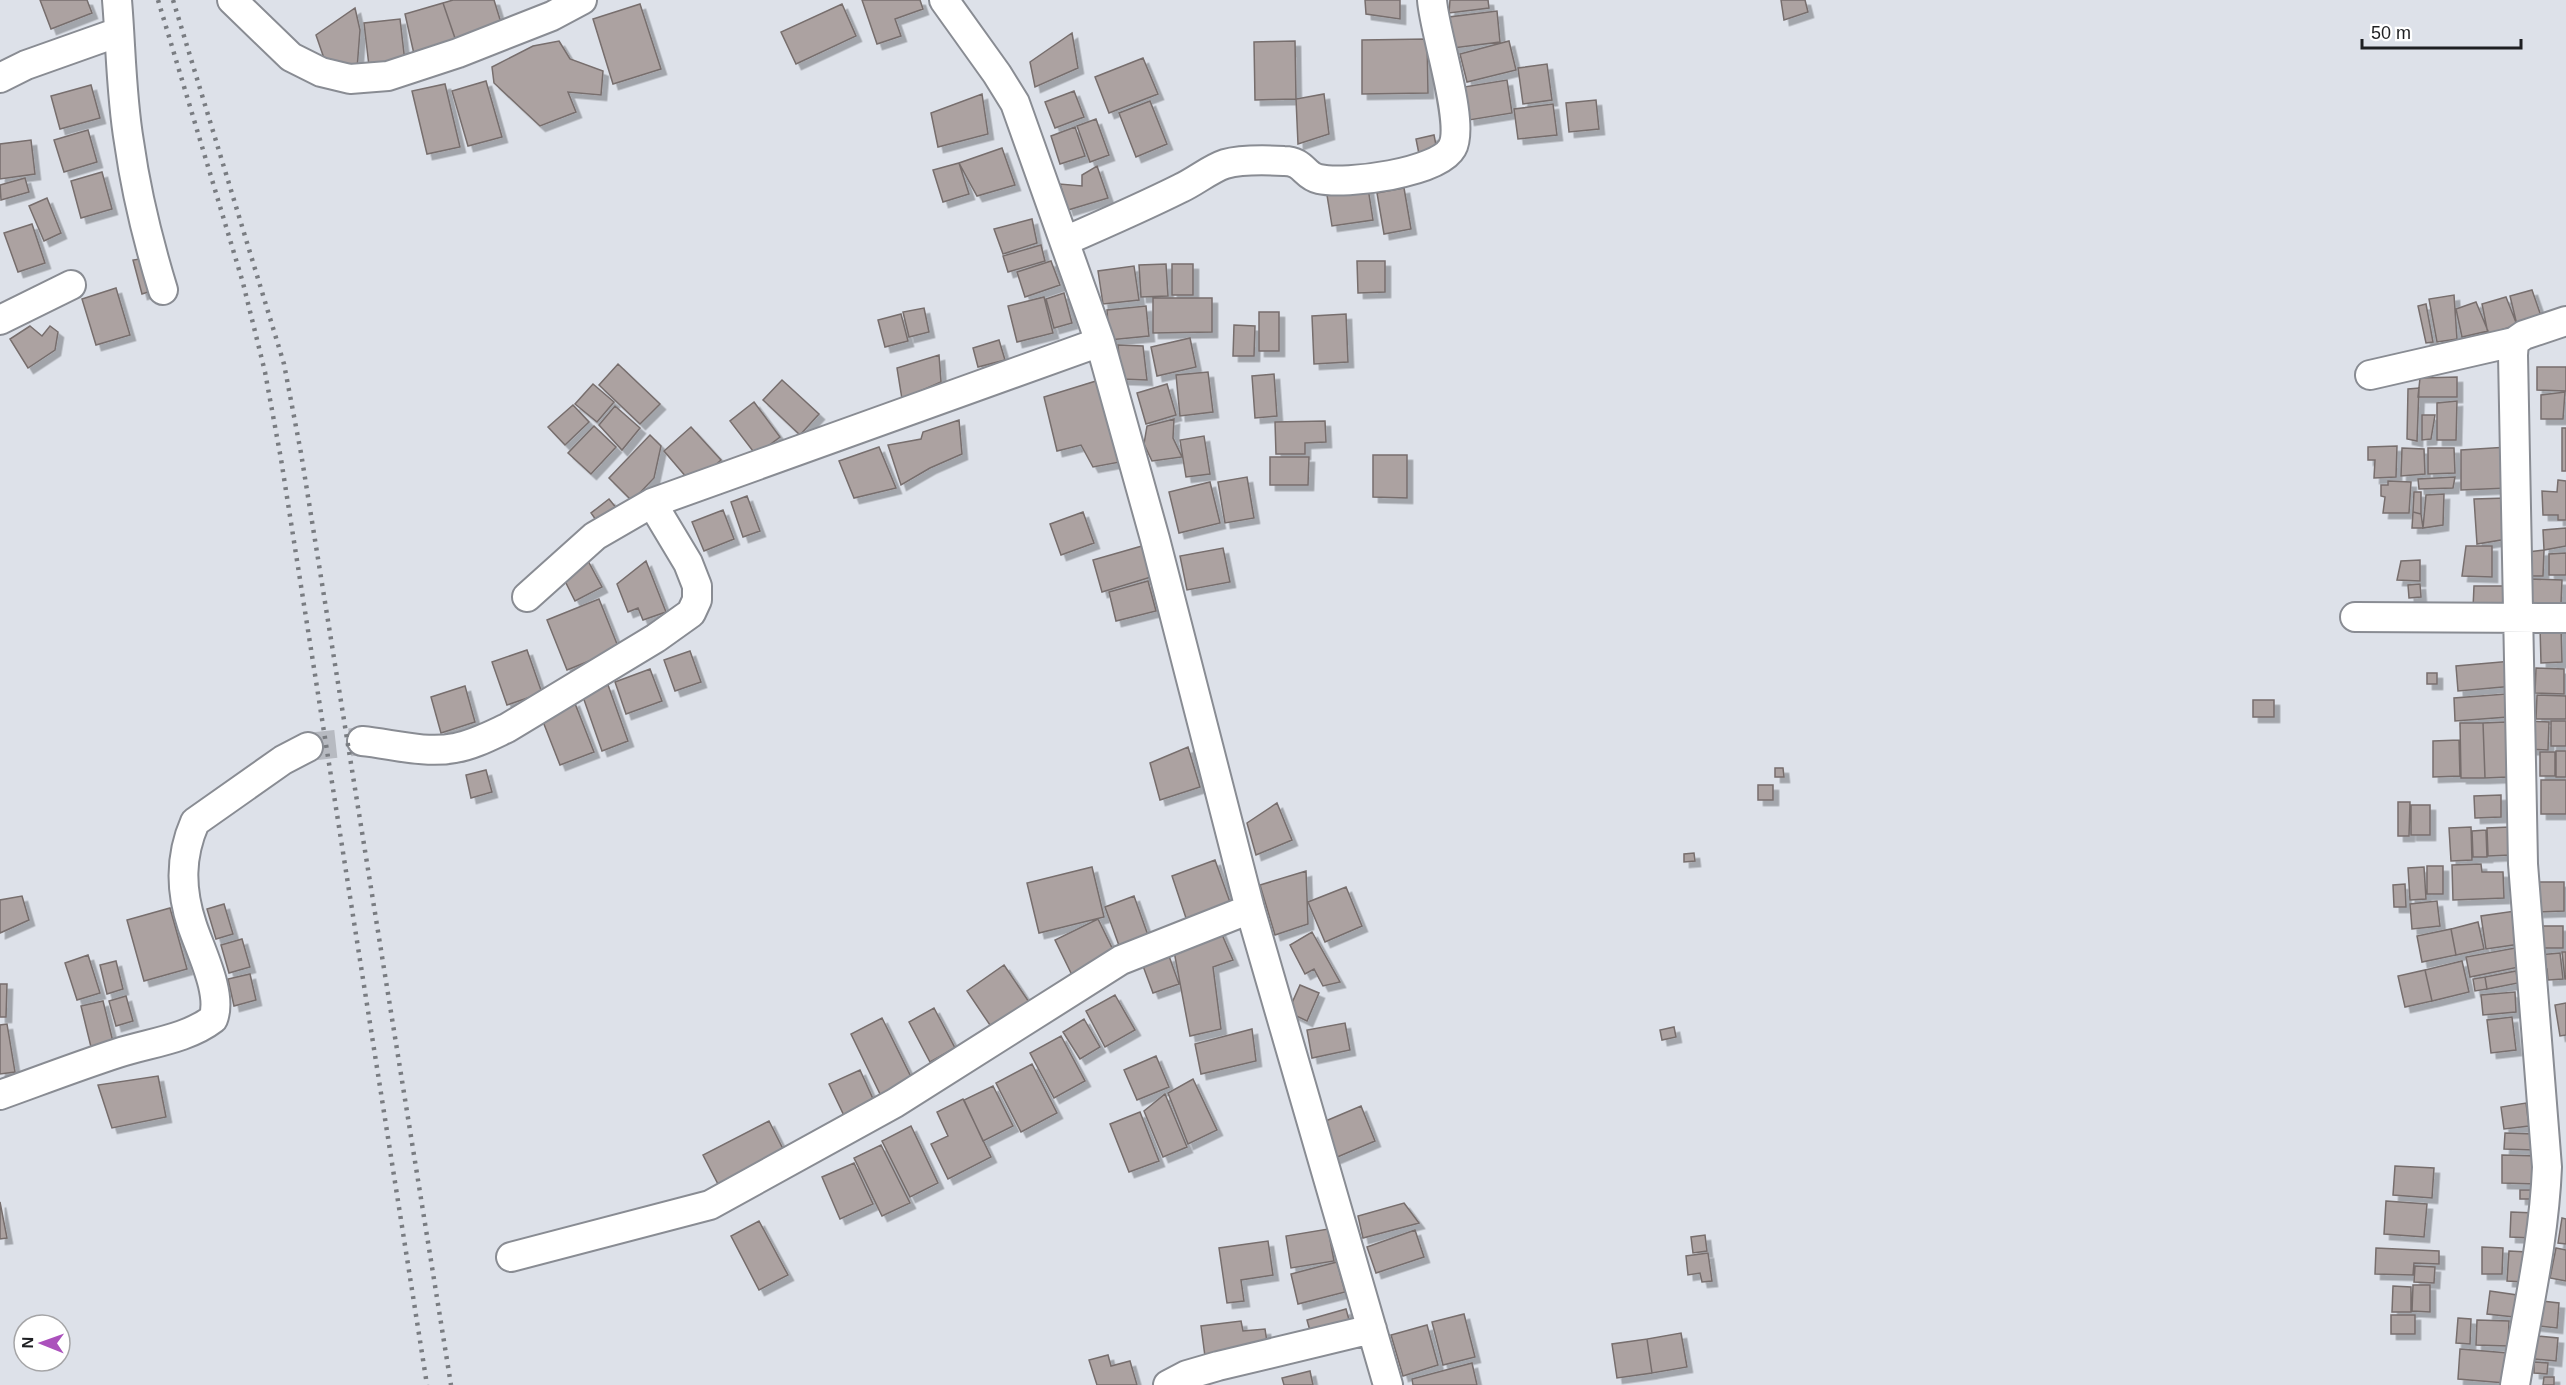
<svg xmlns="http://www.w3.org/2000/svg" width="2566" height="1385" viewBox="0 0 2566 1385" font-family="Helvetica,sans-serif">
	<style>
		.building { fill: #aca2a1; stroke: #776e6d; stroke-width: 1.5; filter: url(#shadow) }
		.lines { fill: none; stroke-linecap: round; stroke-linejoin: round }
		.minor-tunnel { stroke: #b7bac1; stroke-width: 28; stroke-dasharray: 28 14; stroke-linecap: butt }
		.minor-casing { stroke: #898c93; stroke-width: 32 }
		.minor { stroke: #fff; stroke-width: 28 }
		.rail { stroke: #797c81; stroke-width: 4.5; stroke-dasharray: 3 6; stroke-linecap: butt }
	</style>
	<defs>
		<filter id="shadow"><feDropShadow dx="5.5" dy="5.5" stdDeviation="0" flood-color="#0004"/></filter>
	</defs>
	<rect width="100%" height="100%" fill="#dde1e9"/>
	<path class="building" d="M 40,0 L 87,0 L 92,13 L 51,29 Z
		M 453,0 L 494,0 L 502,26 L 456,41 L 443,3 Z
		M 862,0 L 920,0 L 923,9 L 895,19 L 901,36 L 877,44 Z
		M 1365,0 L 1400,0 L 1400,19 L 1366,14 Z
		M 1450,0 L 1488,0 L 1489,8 L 1449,13 Z
		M 1781,0 L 1805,0 L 1808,12 L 1784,20 Z
		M 443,3 L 456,41 L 414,54 L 405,14 Z
		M 640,4 L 661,69 L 613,84 L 593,19 Z
		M 842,4 L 856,36 L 796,64 L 781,32 Z
		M 355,8 L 360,30 L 357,69 L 327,67 L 316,35 Z
		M 1497,11 L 1500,42 L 1453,48 L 1449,17 Z
		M 400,19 L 405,62 L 369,66 L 364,23 Z
		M 1072,33 L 1078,68 L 1035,87 L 1030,62 Z
		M 1427,39 L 1428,93 L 1362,94 L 1362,40 Z
		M 559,41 L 570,59 L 603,71 L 601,95 L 568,92 L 576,112 L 540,126 L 494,83 L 492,67 L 533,46 Z
		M 1295,41 L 1296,99 L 1255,100 L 1254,42 Z
		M 1509,41 L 1516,70 L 1467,82 L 1460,54 Z
		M 1143,58 L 1158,94 L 1109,113 L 1095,77 Z
		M 1547,64 L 1552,100 L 1523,104 L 1518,68 Z
		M 1507,80 L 1512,113 L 1469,120 L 1464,87 Z
		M 486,81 L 502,137 L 468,146 L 452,91 Z
		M 445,84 L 460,147 L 427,154 L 412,91 Z
		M 91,85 L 100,118 L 60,129 L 51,96 Z
		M 1074,91 L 1084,117 L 1055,128 L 1045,102 Z
		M 982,94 L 988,134 L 938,147 L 931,113 Z
		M 1324,94 L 1329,134 L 1298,144 L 1296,99 Z
		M 1596,100 L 1599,129 L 1569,132 L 1566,103 Z
		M 1150,101 L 1167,144 L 1136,157 L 1119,113 Z
		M 1553,104 L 1557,135 L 1518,139 L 1514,109 Z
		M 1096,119 L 1109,155 L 1090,162 L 1077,126 Z
		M 1075,127 L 1085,156 L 1060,164 L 1051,136 Z
		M 88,130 L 97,162 L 64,172 L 54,140 Z
		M 1434,135 L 1438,155 L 1420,159 L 1416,139 Z
		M 31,140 L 35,174 L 0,179 L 0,144 Z
		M 1002,148 L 1015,185 L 977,196 L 959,163 Z
		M 959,163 L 969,194 L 943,202 L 933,170 Z
		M 1097,166 L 1108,198 L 1068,210 L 1060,184 L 1082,186 L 1082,175 Z
		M 102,172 L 112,209 L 81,218 L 71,181 Z
		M 25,178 L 29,192 L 1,200 L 0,185 Z
		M 1368,188 L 1373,220 L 1332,226 L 1327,195 Z
		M 1404,188 L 1411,229 L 1384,234 L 1377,193 Z
		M 47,198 L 61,233 L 44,241 L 29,206 Z
		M 1032,219 L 1037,243 L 1003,254 L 994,229 Z
		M 32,224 L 45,263 L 18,272 L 4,233 Z
		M 1041,245 L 1045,261 L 1008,272 L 1003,256 Z
		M 146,258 L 154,290 L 142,294 L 133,260 Z
		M 1051,261 L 1060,285 L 1025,297 L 1017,272 Z
		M 1357,261 L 1385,261 L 1385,292 L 1358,293 Z
		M 1166,264 L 1168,296 L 1141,297 L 1139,265 Z
		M 1172,264 L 1193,264 L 1193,295 L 1172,295 Z
		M 1134,266 L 1139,300 L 1103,304 L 1098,271 Z
		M 116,288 L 130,335 L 96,345 L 82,299 Z
		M 2532,290 L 2541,316 L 2517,325 L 2510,296 Z
		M 1064,293 L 1072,323 L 1054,328 L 1046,299 Z
		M 2454,295 L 2457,339 L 2437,342 L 2429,299 Z
		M 1044,297 L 1053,333 L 1017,342 L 1008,306 Z
		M 2506,297 L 2517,325 L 2488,334 L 2482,304 Z
		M 1153,298 L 1212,298 L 1212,332 L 1153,333 Z
		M 2476,302 L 2488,331 L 2462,337 L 2456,309 Z
		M 2426,304 L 2433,342 L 2426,343 L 2418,306 Z
		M 1146,306 L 1149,336 L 1109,340 L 1107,310 Z
		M 924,308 L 929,332 L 909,337 L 903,312 Z
		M 1259,312 L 1279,312 L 1279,351 L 1259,351 Z
		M 901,314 L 908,341 L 885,347 L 878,320 Z
		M 1346,314 L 1348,362 L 1314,364 L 1312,316 Z
		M 1234,325 L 1255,326 L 1254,356 L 1233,356 Z
		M 30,326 L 42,336 L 50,326 L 58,332 L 55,350 L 28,368 L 10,339 Z
		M 1190,338 L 1196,367 L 1157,376 L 1151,347 Z
		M 999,340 L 1005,360 L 978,367 L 973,348 Z
		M 1118,345 L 1143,346 L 1147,380 L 1121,379 Z
		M 939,355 L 941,382 L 902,399 L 897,368 Z
		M 618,364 L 660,404 L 640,424 L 599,385 Z
		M 2537,367 L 2566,367 L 2566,391 L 2537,390 Z
		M 1208,372 L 1213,412 L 1180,416 L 1176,375 Z
		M 1274,374 L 1277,416 L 1255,418 L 1252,376 Z
		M 2457,377 L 2457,397 L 2418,397 L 2420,378 Z
		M 782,380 L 819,414 L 800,435 L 763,400 Z
		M 1096,381 L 1120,462 L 1093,467 L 1081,445 L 1057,451 L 1044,397 Z
		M 593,384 L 614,402 L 597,422 L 575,404 Z
		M 1167,384 L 1176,415 L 1146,424 L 1137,393 Z
		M 2419,388 L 2417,441 L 2407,439 L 2408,389 Z
		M 2565,392 L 2563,419 L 2541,419 L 2541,395 Z
		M 2457,401 L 2456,440 L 2437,440 L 2437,403 Z
		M 754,402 L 780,437 L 756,455 L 730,421 Z
		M 573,405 L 589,422 L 565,445 L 548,427 Z
		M 615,406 L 640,428 L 622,450 L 599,425 Z
		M 2422,415 L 2435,415 L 2431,439 L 2422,440 Z
		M 1174,419 L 1173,438 L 1182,457 L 1152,461 L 1144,444 L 1147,426 Z
		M 959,420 L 962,454 L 930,468 L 901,485 L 888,445 L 921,439 L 923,432 Z
		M 1325,421 L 1326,442 L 1305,443 L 1305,454 L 1276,454 L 1275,422 Z
		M 594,426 L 616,447 L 591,474 L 568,453 Z
		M 691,427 L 721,460 L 693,485 L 664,451 Z
		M 2562,428 L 2566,428 L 2566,471 L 2562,471 Z
		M 650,435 L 661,446 L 654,478 L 632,501 L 609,478 Z
		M 1204,436 L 1210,474 L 1186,477 L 1180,440 Z
		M 2397,446 L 2396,477 L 2374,478 L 2375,460 L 2368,460 L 2368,447 Z
		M 879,447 L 896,488 L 854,498 L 839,461 Z
		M 2508,447 L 2508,488 L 2461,490 L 2461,450 Z
		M 2402,448 L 2424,449 L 2425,474 L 2401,476 Z
		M 2428,448 L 2454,448 L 2455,473 L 2428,474 Z
		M 1373,455 L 1407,455 L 1407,498 L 1373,497 Z
		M 1270,457 L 1309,457 L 1308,485 L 1270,485 Z
		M 1247,477 L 1254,518 L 1225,523 L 1218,482 Z
		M 2455,477 L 2453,488 L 2419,489 L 2418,479 Z
		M 2558,480 L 2566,481 L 2566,520 L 2558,520 L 2558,515 L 2543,515 L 2542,491 L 2557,492 Z
		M 2388,481 L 2411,482 L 2409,513 L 2383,513 L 2385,497 L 2381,496 L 2381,485 L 2388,485 Z
		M 1210,482 L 1220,523 L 1179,533 L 1169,492 Z
		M 2414,492 L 2421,492 L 2421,514 L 2413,512 Z
		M 2444,494 L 2443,525 L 2423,528 L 2426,495 Z
		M 747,496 L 760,531 L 743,537 L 731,502 Z
		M 2507,498 L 2507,539 L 2477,544 L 2474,499 Z
		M 609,499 L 622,515 L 603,530 L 591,513 Z
		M 723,510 L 734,539 L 704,551 L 692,522 Z
		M 1083,512 L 1094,543 L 1061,555 L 1050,524 Z
		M 2413,512 L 2421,514 L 2423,528 L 2412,528 Z
		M 2566,528 L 2566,546 L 2544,550 L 2543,530 Z
		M 1142,546 L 1151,577 L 1102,592 L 1093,560 Z
		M 2466,546 L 2492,546 L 2492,577 L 2462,576 Z
		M 1223,548 L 1230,582 L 1187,590 L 1180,556 Z
		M 2544,550 L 2543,576 L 2527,576 L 2528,552 Z
		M 2566,553 L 2566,575 L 2549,575 L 2549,554 Z
		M 587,559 L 602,587 L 575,601 L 561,573 Z
		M 2420,560 L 2420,581 L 2397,580 L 2401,561 Z
		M 646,561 L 666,612 L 643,620 L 638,608 L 628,612 L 617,584 Z
		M 2530,579 L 2562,580 L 2561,604 L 2529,604 Z
		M 1148,581 L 1156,611 L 1116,621 L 1109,592 Z
		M 2420,584 L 2421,597 L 2409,598 L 2408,585 Z
		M 2474,586 L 2511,586 L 2511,609 L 2473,608 Z
		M 599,599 L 619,649 L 567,670 L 547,620 Z
		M 2561,626 L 2562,662 L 2541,663 L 2540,627 Z
		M 527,650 L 542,693 L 507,705 L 492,662 Z
		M 690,651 L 701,682 L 675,691 L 664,660 Z
		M 2512,661 L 2514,686 L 2458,691 L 2456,666 Z
		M 2536,668 L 2564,669 L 2564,694 L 2535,693 Z
		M 650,669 L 662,701 L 626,714 L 615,682 Z
		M 2427,673 L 2437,673 L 2437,684 L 2427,684 Z
		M 608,685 L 628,741 L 602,751 L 582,694 Z
		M 465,686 L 475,722 L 441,733 L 431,697 Z
		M 2506,694 L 2508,717 L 2455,721 L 2454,698 Z
		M 2537,695 L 2566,696 L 2566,719 L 2536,719 Z
		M 2253,700 L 2274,700 L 2274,717 L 2253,717 Z
		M 574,701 L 594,752 L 560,765 L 540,714 Z
		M 2527,721 L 2549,722 L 2548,750 L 2526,749 Z
		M 2551,721 L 2566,721 L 2566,746 L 2551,746 Z
		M 2506,722 L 2508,777 L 2485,778 L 2483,723 Z
		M 2460,723 L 2483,723 L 2485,778 L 2461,778 Z
		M 2459,740 L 2460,776 L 2433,777 L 2433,741 Z
		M 1188,747 L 1200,787 L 1160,800 L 1150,763 Z
		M 2556,751 L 2566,751 L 2566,777 L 2556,777 Z
		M 2540,752 L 2555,752 L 2555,776 L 2540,776 Z
		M 1775,768 L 1783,768 L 1784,777 L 1775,777 Z
		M 486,770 L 492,792 L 471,798 L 466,775 Z
		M 2541,780 L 2566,780 L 2566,814 L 2541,814 Z
		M 1758,785 L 1773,785 L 1773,800 L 1758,800 Z
		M 2501,795 L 2501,817 L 2475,818 L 2474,796 Z
		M 2398,802 L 2410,802 L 2409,836 L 2398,836 Z
		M 1277,803 L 1292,840 L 1256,855 L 1247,823 Z
		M 2411,805 L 2430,805 L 2430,835 L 2411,835 Z
		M 2471,827 L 2472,860 L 2451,861 L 2449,828 Z
		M 2510,827 L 2511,855 L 2488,856 L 2487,828 Z
		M 2486,830 L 2487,857 L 2473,857 L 2472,831 Z
		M 1694,853 L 1695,861 L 1684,862 L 1684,854 Z
		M 1215,860 L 1231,905 L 1187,921 L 1172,876 Z
		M 2481,864 L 2482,872 L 2503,872 L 2504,898 L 2453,900 L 2452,865 Z
		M 2427,866 L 2443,866 L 2443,894 L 2427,894 Z
		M 1092,867 L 1104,917 L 1039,933 L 1027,883 Z
		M 2424,867 L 2426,899 L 2410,900 L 2408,868 Z
		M 1306,871 L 1308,924 L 1275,935 L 1260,885 Z
		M 2538,882 L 2564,882 L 2564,911 L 2538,912 Z
		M 2405,884 L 2406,907 L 2394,907 L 2393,885 Z
		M 1346,887 L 1362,926 L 1325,942 L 1308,902 Z
		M 22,896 L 29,920 L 0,933 L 0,900 Z
		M 1134,896 L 1150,941 L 1121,951 L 1105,907 Z
		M 2437,901 L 2440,926 L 2412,929 L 2410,904 Z
		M 224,904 L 233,934 L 216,939 L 207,909 Z
		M 170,908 L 187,969 L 144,981 L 127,920 Z
		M 2515,911 L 2520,944 L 2486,949 L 2481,916 Z
		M 1098,919 L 1115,954 L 1072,975 L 1055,940 Z
		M 2478,922 L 2484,949 L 2456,955 L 2451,929 Z
		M 2540,926 L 2563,926 L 2563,948 L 2540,948 Z
		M 2451,929 L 2456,955 L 2422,962 L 2417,936 Z
		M 1220,930 L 1233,960 L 1213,967 L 1221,1029 L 1190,1036 L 1173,946 Z
		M 1312,932 L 1340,982 L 1323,986 L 1314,969 L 1305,974 L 1290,945 Z
		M 242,939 L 250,967 L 229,973 L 221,945 Z
		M 2515,948 L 2519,967 L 2470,977 L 2466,957 Z
		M 2562,952 L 2566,952 L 2566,979 L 2565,979 Z
		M 2560,953 L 2563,979 L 2548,980 L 2547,969 L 2539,970 L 2538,955 Z
		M 88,955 L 100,993 L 77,1000 L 65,963 Z
		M 1169,956 L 1179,984 L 1153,993 L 1143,966 Z
		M 116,961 L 123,989 L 107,994 L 100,965 Z
		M 2462,961 L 2469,992 L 2432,1001 L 2425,970 Z
		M 1004,965 L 1031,1005 L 994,1031 L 967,991 Z
		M 2425,970 L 2432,1001 L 2405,1007 L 2398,976 Z
		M 2516,971 L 2518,983 L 2487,989 L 2485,977 Z
		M 250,974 L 256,1000 L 234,1006 L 228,979 Z
		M 2485,977 L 2487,989 L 2475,991 L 2473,979 Z
		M 0,984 L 7,984 L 6,1017 L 0,1017 Z
		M 1300,985 L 1319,993 L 1307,1021 L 1288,1012 Z
		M 2515,992 L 2516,1012 L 2483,1015 L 2481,995 Z
		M 1115,995 L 1135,1030 L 1105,1047 L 1086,1011 Z
		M 126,996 L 133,1021 L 116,1026 L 109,1001 Z
		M 103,1001 L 114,1046 L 92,1051 L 81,1006 Z
		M 2566,1003 L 2566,1035 L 2560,1036 L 2555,1005 Z
		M 934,1008 L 955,1048 L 930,1062 L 909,1022 Z
		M 2512,1017 L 2516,1050 L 2491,1053 L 2487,1020 Z
		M 882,1018 L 913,1081 L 881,1096 L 851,1034 Z
		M 1084,1019 L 1100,1047 L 1080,1059 L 1063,1032 Z
		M 1345,1023 L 1350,1050 L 1312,1058 L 1307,1030 Z
		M 7,1024 L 15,1072 L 0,1074 L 0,1025 Z
		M 1674,1027 L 1676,1037 L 1662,1040 L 1660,1030 Z
		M 1252,1029 L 1256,1061 L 1201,1074 L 1195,1044 Z
		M 1061,1036 L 1085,1081 L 1054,1098 L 1030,1053 Z
		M 1156,1056 L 1169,1087 L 1137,1100 L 1124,1070 Z
		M 1032,1064 L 1057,1113 L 1021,1132 L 996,1083 Z
		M 860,1070 L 878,1110 L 848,1124 L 829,1084 Z
		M 158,1076 L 166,1117 L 112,1128 L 98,1085 Z
		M 1193,1079 L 1217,1130 L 1188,1144 L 1168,1093 Z
		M 993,1086 L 1013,1126 L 983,1141 L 964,1100 Z
		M 1165,1094 L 1187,1147 L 1163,1157 L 1144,1111 Z
		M 963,1099 L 991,1157 L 948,1179 L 931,1144 L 948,1136 L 937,1112 Z
		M 2526,1103 L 2529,1126 L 2504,1129 L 2501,1107 Z
		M 1361,1106 L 1375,1141 L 1335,1158 L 1321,1123 Z
		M 1140,1112 L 1159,1161 L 1129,1172 L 1110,1124 Z
		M 769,1121 L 786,1155 L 720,1188 L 703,1155 Z
		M 911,1126 L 938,1183 L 910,1197 L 882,1141 Z
		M 2505,1133 L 2534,1134 L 2534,1150 L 2504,1149 Z
		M 881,1145 L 910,1203 L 882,1216 L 854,1158 Z
		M 2502,1155 L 2537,1156 L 2536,1184 L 2502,1183 Z
		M 854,1163 L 873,1204 L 840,1219 L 822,1177 Z
		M 2395,1166 L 2434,1168 L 2432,1198 L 2393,1195 Z
		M 2520,1190 L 2535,1190 L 2535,1199 L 2520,1199 Z
		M 2386,1201 L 2427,1204 L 2424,1237 L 2384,1234 Z
		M 0,1202 L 7,1238 L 0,1239 Z
		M 1404,1203 L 1419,1223 L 1363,1238 L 1358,1216 Z
		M 2511,1212 L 2535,1213 L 2533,1238 L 2510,1237 Z
		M 2562,1218 L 2566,1219 L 2566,1244 L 2558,1243 Z
		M 759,1221 L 788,1275 L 759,1290 L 731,1236 Z
		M 1328,1229 L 1334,1261 L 1291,1268 L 1286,1236 Z
		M 1415,1230 L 1424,1257 L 1376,1273 L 1367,1247 Z
		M 1705,1235 L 1707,1251 L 1693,1253 L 1691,1237 Z
		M 1268,1241 L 1273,1275 L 1241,1280 L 1244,1301 L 1227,1303 L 1219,1248 Z
		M 2482,1247 L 2503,1248 L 2502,1274 L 2482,1274 Z
		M 2376,1248 L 2439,1251 L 2439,1264 L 2414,1263 L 2413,1275 L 2375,1274 Z
		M 2556,1248 L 2566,1250 L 2566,1281 L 2550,1278 Z
		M 2509,1251 L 2528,1252 L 2525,1282 L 2507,1281 Z
		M 1708,1253 L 1712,1281 L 1702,1282 L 1700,1273 L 1688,1275 L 1686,1256 Z
		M 1337,1262 L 1345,1292 L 1298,1304 L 1291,1274 Z
		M 2415,1266 L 2435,1267 L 2434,1283 L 2414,1282 Z
		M 2413,1285 L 2430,1285 L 2430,1312 L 2412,1311 Z
		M 2393,1286 L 2411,1287 L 2411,1312 L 2392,1312 Z
		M 2490,1291 L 2517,1295 L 2514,1317 L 2487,1314 Z
		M 2533,1300 L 2559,1303 L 2557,1328 L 2530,1325 Z
		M 1346,1309 L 1351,1327 L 1312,1338 L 1307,1320 Z
		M 1464,1314 L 1475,1357 L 1443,1365 L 1432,1322 Z
		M 2391,1315 L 2415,1315 L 2415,1334 L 2391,1334 Z
		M 2458,1318 L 2471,1319 L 2470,1344 L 2456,1343 Z
		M 2477,1320 L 2509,1321 L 2508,1346 L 2476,1345 Z
		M 1241,1321 L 1243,1331 L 1265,1329 L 1268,1349 L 1206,1364 L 1201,1326 Z
		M 1427,1325 L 1438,1365 L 1403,1376 L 1391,1335 Z
		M 1681,1333 L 1687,1367 L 1652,1373 L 1647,1339 Z
		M 2528,1335 L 2558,1338 L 2556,1361 L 2525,1358 Z
		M 1647,1339 L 1652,1373 L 1617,1378 L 1612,1344 Z
		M 2460,1349 L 2508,1353 L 2505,1383 L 2458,1379 Z
		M 1108,1355 L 1111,1366 L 1130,1361 L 1137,1385 L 1097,1385 L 1089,1360 Z
		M 2534,1362 L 2548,1363 L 2547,1374 L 2534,1373 Z
		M 1472,1363 L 1477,1385 L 1413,1385 L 1412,1379 Z
		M 1310,1371 L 1313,1385 L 1284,1385 L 1282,1378 Z
		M 2544,1377 L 2554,1377 L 2554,1385 L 2543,1385 Z"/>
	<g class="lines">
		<path class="minor-tunnel" d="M 308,747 L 362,741"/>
		<g class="minor-casing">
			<path id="minor" d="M 117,0 C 121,47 121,95 129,142 C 136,192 148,241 163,290
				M 232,0 L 291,57 L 321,72 L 350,79 L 388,76 L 458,53 L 552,16 L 582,0
				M 944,0 L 997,74 L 1015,103 L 1100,342 L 1155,539 L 1250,909 L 1388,1385
				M 0,78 L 26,65 L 119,32
				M 1065,241 C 1104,224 1143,207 1181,188 C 1196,181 1210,169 1225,164 C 1243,159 1266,160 1284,161 C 1304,161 1304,176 1319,179 C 1346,185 1438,173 1452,148 C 1466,124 1434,32 1432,0
				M 0,320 L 71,285
				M 2370,375 L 2514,342
				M 527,597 L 595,536 L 652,503 L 1100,342
				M 2355,617 L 2566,618
				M 362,741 C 392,744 425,754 455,748 C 473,745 490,736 507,728 L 656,638 L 691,613 L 697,600 L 697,586 L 688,563 L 652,503
				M 0,1095 C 39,1081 78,1066 118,1053 C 149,1043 187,1039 213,1019 C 223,994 200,950 192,925 C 180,889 180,856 195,822 L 283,760 L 308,747
				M 511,1257 L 710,1205 L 895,1103 L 1121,960 L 1250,909
				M 1168,1385 L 1187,1375 L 1218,1366 L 1372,1329
				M 2515,1385 C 2527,1312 2544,1241 2547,1167 L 2523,864 L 2513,355 L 2514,342 L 2524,335 L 2566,321"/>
		</g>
		<use href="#minor" class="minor"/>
		<path class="rail" d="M 158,0 L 243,283 L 265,372 L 281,459 L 427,1385
			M 173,0 L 284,364 L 301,453 L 451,1385"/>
	</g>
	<g transform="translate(42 1343) rotate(271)"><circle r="28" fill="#ffffff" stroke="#a5a5a7" stroke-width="1.5"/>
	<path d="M0-4.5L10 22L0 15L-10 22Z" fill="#ab51bc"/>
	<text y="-9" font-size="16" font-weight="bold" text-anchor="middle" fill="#1e1f22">N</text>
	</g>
	<path d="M2362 39v9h159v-9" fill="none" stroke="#1e1f22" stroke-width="3"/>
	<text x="2371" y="39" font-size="18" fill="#1e1f22" stroke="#ffffff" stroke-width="4.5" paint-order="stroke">50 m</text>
</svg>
